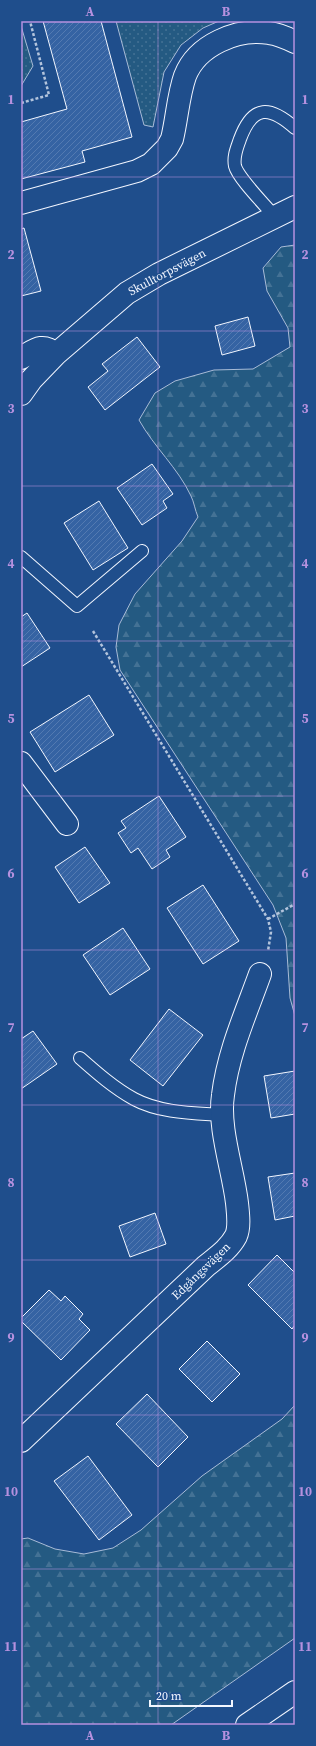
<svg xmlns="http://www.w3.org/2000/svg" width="316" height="1746" viewBox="0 0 316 1746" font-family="'Source Serif 4',serif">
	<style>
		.green { fill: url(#green-dots); stroke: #a8bbd7 }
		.forest { fill: url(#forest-firs); stroke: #a8bbd7 }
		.building { fill: url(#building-hatch); stroke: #f2f6ff }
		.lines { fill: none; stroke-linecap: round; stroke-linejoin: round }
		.lane-casing { stroke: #f2f6ff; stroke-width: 14 }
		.street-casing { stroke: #f2f6ff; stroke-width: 24 }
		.secondary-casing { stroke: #f2f6ff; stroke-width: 24 }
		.path { stroke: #b3c4dc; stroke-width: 2.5; stroke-dasharray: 3 2; stroke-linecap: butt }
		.lane { stroke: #1f4e8c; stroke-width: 12 }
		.street { stroke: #1f4e8c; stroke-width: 22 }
		.secondary { stroke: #1f4e8c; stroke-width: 22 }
		.grid { fill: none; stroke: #b691df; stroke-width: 1; stroke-opacity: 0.55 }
		.labels { text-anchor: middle; stroke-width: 3; stroke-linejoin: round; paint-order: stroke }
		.street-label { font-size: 12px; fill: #f2f6ff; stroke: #1f4e8c }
		.neatline { fill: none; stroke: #b691df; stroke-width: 1.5 }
		.grid-label { font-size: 13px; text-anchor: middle; font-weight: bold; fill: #b691df }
	</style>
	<defs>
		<pattern id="green-dots" width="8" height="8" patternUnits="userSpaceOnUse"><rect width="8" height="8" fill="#245a82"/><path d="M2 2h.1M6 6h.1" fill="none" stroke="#447295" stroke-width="1.8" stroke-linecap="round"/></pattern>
		<pattern id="forest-firs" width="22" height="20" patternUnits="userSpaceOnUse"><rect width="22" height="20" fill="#245a82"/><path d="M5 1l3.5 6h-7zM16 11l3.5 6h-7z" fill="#447295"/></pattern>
		<pattern id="building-hatch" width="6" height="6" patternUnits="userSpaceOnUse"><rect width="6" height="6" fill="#3563a3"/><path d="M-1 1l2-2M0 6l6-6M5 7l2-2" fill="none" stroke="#537ab1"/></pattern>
	</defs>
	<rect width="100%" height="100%" fill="#1f4e8c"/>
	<path class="green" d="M 116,21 L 219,21 L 203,28 L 181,45 L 164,72 L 153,127 L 144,125 Z
		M 21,26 L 33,66 L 21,86 Z"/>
	<path class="forest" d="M 295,245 L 295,1016 L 290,998 L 286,938 L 273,905 L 120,670 L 116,647 L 119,625 L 135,594 L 182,541 L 198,517 C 195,510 194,502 191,496 C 178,468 154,447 139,420 L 155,393 L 175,381 L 214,370 L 253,369 L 290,347 L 288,328 L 267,291 L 263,268 L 281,247 Z
		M 295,1405 L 295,1638 L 171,1725 L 21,1725 L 21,1539 L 28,1538 L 55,1549 L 84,1554 L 113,1548 L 141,1530 L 202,1476 L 282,1419 Z"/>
	<path class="building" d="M 43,21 L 101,21 L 132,137 L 82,151 L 85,162 L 21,179 L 21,122 L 67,109 Z
		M 24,228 L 41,291 L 21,296 L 21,229 Z
		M 248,317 L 255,346 L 222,355 L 215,326 Z
		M 137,337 L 160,367 L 105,410 L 88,387 L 108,371 L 102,364 Z
		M 152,464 L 173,494 L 163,501 L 167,508 L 142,525 L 117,488 Z
		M 99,501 L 128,548 L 93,570 L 64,523 Z
		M 27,613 L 50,648 L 21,667 L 21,617 Z
		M 89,695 L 114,735 L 55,772 L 30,732 Z
		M 159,796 L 186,837 L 166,850 L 170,857 L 152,869 L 138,848 L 131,853 L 118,833 L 126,828 L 121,821 Z
		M 85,847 L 110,883 L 79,903 L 55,867 Z
		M 203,885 L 239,941 L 203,964 L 167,908 Z
		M 123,928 L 150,969 L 110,995 L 83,955 Z
		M 169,1009 L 203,1035 L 163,1086 L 130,1060 Z
		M 33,1031 L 57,1064 L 21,1089 L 21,1039 Z
		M 295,1071 L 295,1114 L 271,1118 L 264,1076 Z
		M 295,1173 L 295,1216 L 275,1220 L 268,1177 Z
		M 155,1213 L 166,1244 L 130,1257 L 119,1226 Z
		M 277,1255 L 295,1273 L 295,1325 L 292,1329 L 248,1285 Z
		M 49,1290 L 61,1301 L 65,1296 L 83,1314 L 79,1319 L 90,1330 L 61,1360 L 21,1321 L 21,1318 Z
		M 207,1341 L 240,1374 L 212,1402 L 179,1369 Z
		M 147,1394 L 188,1437 L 158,1467 L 116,1424 Z
		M 88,1456 L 132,1515 L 99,1540 L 54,1481 Z"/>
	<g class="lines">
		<g class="lane-casing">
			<path id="lane" d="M 275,217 C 266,206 238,178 235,166 C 233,156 237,148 240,139 C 253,104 270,106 295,128
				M 21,557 L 77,606 L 142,551
				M 80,1058 C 97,1073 114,1088 134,1099 C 160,1113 193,1113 222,1115"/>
		</g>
		<g class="street-casing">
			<path id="street" d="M 21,203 L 137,171 L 151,164 L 167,148 L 172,139 C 177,119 178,96 185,76 C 197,45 237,28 269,33 C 278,34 287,38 295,42
				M 21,358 C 35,350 42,342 56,354
				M 21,394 L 31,380 L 56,354 L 127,293 L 159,274 L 295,207
				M 21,763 L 67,824
				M 21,1441 L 206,1266 C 217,1257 229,1249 236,1236 C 240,1227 238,1213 237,1203 C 233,1169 218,1128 223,1095 C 228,1053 246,1013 260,974"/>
		</g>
		<g class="secondary-casing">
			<path id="secondary" d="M 247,1725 L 295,1692"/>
		</g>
		<path class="path" d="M 21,103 L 49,95 L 30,21
			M 93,631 L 268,919 L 271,932 L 268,951
			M 268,919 L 295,904"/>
		<use href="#lane" class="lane"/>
		<use href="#street" class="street"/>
		<use href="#secondary" class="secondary"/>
	</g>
	<path class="grid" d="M 158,21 L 158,1725M 21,177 L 295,177M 21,331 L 295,331M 21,486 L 295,486M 21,641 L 295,641M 21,796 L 295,796M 21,950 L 295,950M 21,1105 L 295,1105M 21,1260 L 295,1260M 21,1415 L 295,1415M 21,1569 L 295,1569"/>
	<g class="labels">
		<g class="street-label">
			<text transform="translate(167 272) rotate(-28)" y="4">Skulltorpsvägen</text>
			<text transform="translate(201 1271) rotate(-44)" y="4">Edgångsvägen</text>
		</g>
	</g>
	<rect width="316" height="1746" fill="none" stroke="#1f4e8c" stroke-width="44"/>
	<path d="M150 1700v6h82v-6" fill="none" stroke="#f2f6ff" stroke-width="2"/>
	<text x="156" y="1700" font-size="12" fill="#f2f6ff" stroke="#1f4e8c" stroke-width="3" paint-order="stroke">20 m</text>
	<rect x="22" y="22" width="272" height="1702" class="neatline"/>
	<g class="grid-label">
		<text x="90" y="16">A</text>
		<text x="226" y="16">B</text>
		<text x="11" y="104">1</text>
		<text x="305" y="104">1</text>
		<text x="11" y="259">2</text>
		<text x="305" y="259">2</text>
		<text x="11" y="413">3</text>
		<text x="305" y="413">3</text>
		<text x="11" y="568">4</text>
		<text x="305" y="568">4</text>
		<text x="11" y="723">5</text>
		<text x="305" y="723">5</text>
		<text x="11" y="878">6</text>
		<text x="305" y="878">6</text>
		<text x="11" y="1032">7</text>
		<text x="305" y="1032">7</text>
		<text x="11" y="1187">8</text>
		<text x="305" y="1187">8</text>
		<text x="11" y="1342">9</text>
		<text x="305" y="1342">9</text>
		<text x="11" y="1496">10</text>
		<text x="305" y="1496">10</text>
		<text x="11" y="1651">11</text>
		<text x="305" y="1651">11</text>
		<text x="90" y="1740">A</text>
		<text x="226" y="1740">B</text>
	</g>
</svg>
